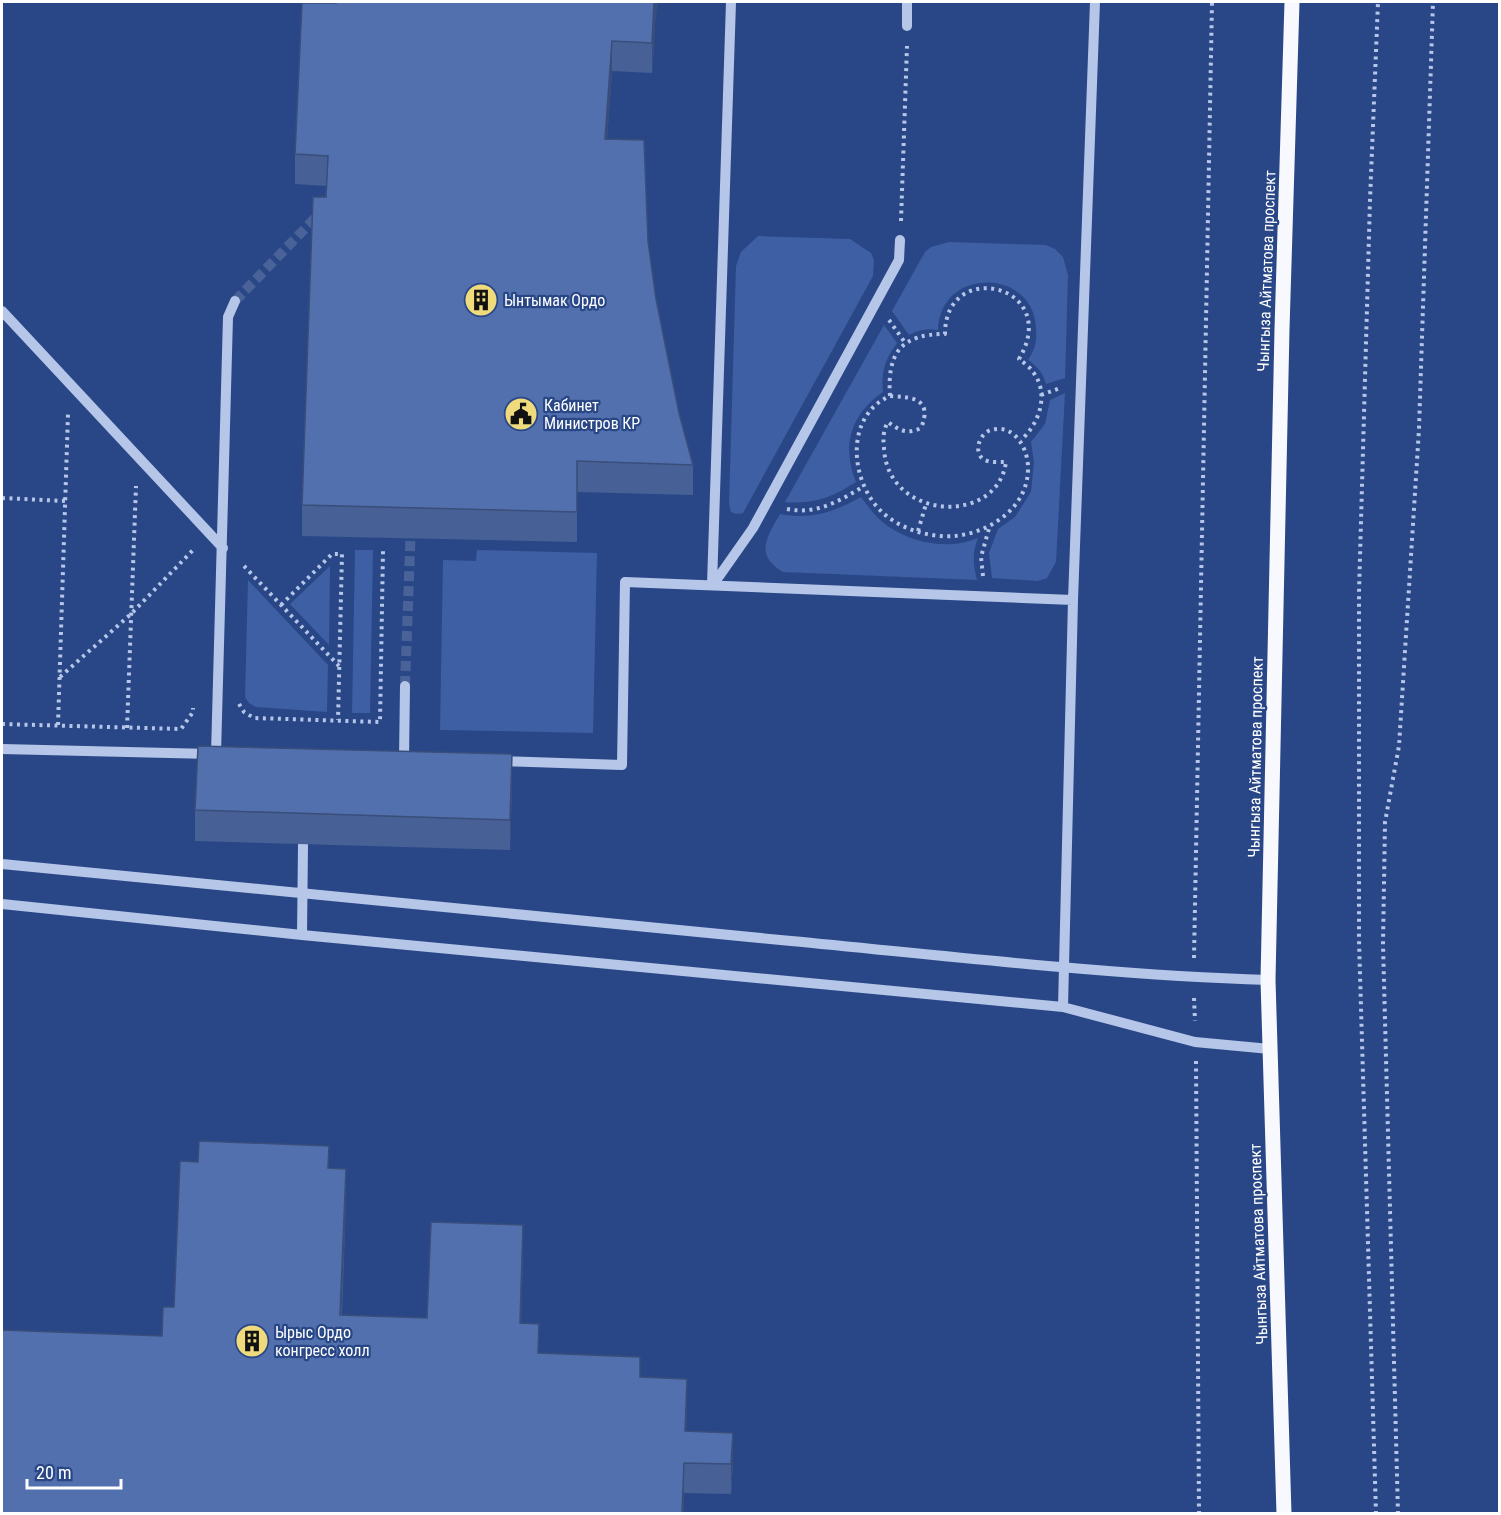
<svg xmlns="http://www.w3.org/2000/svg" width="1501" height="1515" viewBox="0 0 1501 1515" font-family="'Roboto Condensed',sans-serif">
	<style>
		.grass { fill: #3e5fa3 }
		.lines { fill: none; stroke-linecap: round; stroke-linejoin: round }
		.minor-tunnel { stroke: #496399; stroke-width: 10; stroke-dasharray: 10 5; stroke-linecap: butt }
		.path { stroke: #b5c6e8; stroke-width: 4; stroke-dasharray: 3 4.5; stroke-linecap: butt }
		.minor { stroke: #b5c6e8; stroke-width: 10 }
		.major { stroke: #f7f9fe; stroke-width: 15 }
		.wall { fill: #476096 }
		.shaded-wall { fill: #394e7a }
		.building { fill: #5270ae; stroke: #394e7a; stroke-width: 1.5 }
		.labels { text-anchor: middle; stroke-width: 4.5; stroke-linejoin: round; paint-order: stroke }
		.street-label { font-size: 16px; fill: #fff; stroke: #294787 }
		.poi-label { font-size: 16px; fill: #fff; stroke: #294787; text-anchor: start }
	</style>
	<rect width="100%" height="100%" fill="#294787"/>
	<path class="grass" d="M 758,236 L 850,239 L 871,253 L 874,260 L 873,276 L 743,513 L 736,514 L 731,512 L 729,504 L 736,266 L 741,252 Z
		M 949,242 L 1046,245 L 1055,249 L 1063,257 L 1068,275 L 1065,378 L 1046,384 C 1043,373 1038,367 1028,360 C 1035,350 1037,341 1036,329 C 1035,268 940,266 938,330 C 926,328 919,330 909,335 L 892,311 L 925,252 L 931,247 Z
		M 884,325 L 897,343 C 885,359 881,372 883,392 C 851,414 841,446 856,482 C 833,497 812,505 785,502 Z
		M 1065,393 L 1056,562 L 1047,578 L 1038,581 L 992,578 L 989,553 L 998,529 L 1015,517 L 1031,492 L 1034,462 L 1031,442 L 1045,424 L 1050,400 Z
		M 861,497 C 869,508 878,520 889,527 C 915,544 950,550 978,538 C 972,553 973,564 977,580 L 783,572 C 754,555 767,537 780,514 C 811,520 834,512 861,497 Z
		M 355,550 L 373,550 L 370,713 L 352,713 Z
		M 477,550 L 597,553 L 593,733 L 440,730 L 443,560 L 476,561 Z
		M 330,566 L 329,645 L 290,604 Z
		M 248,580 L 328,665 L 327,712 L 256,707 L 249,703 L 245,697 Z"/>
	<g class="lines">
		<path class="minor-tunnel" d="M 235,301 L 322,211
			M 405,686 L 411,524"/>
		<path class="path" d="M 901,221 L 907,46
			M 889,320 L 906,344
			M 1041,395 L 1060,388
			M 890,396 C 913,397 933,399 921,428 C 907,435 899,430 888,422 C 883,430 883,439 884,448 C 887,520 997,527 1006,462 C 999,462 989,463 983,459 C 973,451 980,433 991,430 C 1015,423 1029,450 1028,470 C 1027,508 990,533 954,536 C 930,538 900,529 882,512 C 850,482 844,416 890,396 Z
			M 890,396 C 887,353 901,334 945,334 C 945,257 1063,285 1019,359 C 1024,363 1030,367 1033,372 C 1050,394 1039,424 1021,440
			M 2,498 L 65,501
			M 787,509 C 816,515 840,501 864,486
			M 918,531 L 926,504
			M 244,566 L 339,666
			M 983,576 L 981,557 L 990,525
			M 281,605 L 332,554 L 342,554 L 338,720
			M 60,677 L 131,614 L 194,549
			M 239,704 L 244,712 L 254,718 L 380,722 L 383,551
			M 2,724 L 181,729 L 193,712 L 193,708
			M 58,725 L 68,414
			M 127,728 L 136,486
			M 1194,958 L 1212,2
			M 1194,998 L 1195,1021
			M 1196,1061 L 1199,1514
			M 1376,1514 L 1359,940 L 1359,593 L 1370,200 L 1378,2
			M 1398,1514 L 1383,944 L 1385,822 L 1399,746 L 1419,429 L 1433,2"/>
		<path class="minor" d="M 907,2 L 907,26
			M 2,311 L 223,548
			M 712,585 L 731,2
			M 713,585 L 753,528 L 899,260 L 900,240
			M 2,749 L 211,754
			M 216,754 L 228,317 L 235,301
			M 404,759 L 405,686
			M 500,761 L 622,765 L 625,582 L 1073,600
			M 2,864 C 264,892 527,917 791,941 C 949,956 1109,975 1268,980
			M 2,904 L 302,935 L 1063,1007 L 1195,1042 L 1270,1049
			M 302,935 L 303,845
			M 1063,1007 L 1073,600 L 1095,2"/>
		<path class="major" d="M 1284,1514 L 1268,980 L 1282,329 L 1292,2"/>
	</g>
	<path class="wall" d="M 655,25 L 652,73 L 612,71 L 607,139 L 648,241 L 656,299 L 679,413 L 693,465 L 693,495 L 577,492 L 577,542 L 302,536 L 302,505 L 326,186 L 295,184 L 295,154 Z
		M 512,784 L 510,850 L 195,841 L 195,810 Z
		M 329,1168 L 346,1199 L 342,1315 L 427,1318 L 523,1255 L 521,1323 L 539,1353 L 640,1377 L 687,1409 L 686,1431 L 733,1463 L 731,1494 L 684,1493 L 684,1514 L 2,1514 L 162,1336 L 174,1307 Z"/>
	<path class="shaded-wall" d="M 654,2 L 658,2 L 655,25 L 652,73 L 652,43 Z
		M 612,41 L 612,71 L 605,169 L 605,139 Z
		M 512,754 L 512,784 L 510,850 L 510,820 Z
		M 346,1169 L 346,1199 L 340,1345 L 340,1315 Z
		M 523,1225 L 523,1255 L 520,1353 L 520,1323 Z
		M 687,1379 L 687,1409 L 685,1461 L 685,1431 Z
		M 733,1433 L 733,1463 L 731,1494 L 731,1464 Z
		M 684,1463 L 684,1514 L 682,1514 Z"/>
	<path class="building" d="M 336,2 L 654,2 L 652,43 L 612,41 L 605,139 L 644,140 L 648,241 L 656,299 L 679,413 L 693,465 L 577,461 L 577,512 L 302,505 L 313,197 L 326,197 L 328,156 L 295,154 L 302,3 L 336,3 Z
		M 198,746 L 512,754 L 510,820 L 195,810 Z
		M 199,1141 L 329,1146 L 328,1168 L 346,1169 L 340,1315 L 427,1318 L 431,1222 L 523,1225 L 520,1323 L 539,1324 L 538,1353 L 640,1357 L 640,1377 L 687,1379 L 685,1431 L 733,1433 L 731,1464 L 684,1463 L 682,1514 L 2,1514 L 2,1330 L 162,1336 L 163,1307 L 174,1307 L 180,1161 L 198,1162 Z"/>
	<defs>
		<g id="building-disc" transform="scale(1.725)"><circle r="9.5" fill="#efdb7c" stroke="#294787"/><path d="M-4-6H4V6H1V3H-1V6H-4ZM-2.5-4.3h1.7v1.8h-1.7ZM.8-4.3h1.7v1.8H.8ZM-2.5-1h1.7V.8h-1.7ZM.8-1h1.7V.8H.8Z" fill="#111"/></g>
		<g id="civic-disc" transform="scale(1.725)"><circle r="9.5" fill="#efdb7c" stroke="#294787"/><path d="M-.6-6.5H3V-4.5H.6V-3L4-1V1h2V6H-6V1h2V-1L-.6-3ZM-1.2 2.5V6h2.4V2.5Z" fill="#111"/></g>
	</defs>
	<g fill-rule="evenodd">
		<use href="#building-disc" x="481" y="300"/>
		<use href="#civic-disc" x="521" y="414"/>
		<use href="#building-disc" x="252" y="1341"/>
	</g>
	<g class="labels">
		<g class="street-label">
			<text transform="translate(1266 271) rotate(-88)" y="6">Чынгыза Айтматова проспект</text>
			<text transform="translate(1255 757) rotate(-89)" y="6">Чынгыза Айтматова проспект</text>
			<text transform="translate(1258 1244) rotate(-92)" y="6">Чынгыза Айтматова проспект</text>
		</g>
		<g class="poi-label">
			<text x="504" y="306">Ынтымак Ордо</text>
			<text x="544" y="411">Кабинет<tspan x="544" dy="18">Министров КР</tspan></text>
			<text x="275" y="1338">Ырыс Ордо<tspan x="275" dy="18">конгресс холл</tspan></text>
		</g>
	</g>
	<rect width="1501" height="1515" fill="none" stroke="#ffffff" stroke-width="6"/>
	<path d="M27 1479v9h94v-9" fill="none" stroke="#ffffff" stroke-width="3"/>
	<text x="36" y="1479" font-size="18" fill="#ffffff" stroke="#294787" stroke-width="4.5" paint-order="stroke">20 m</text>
</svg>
